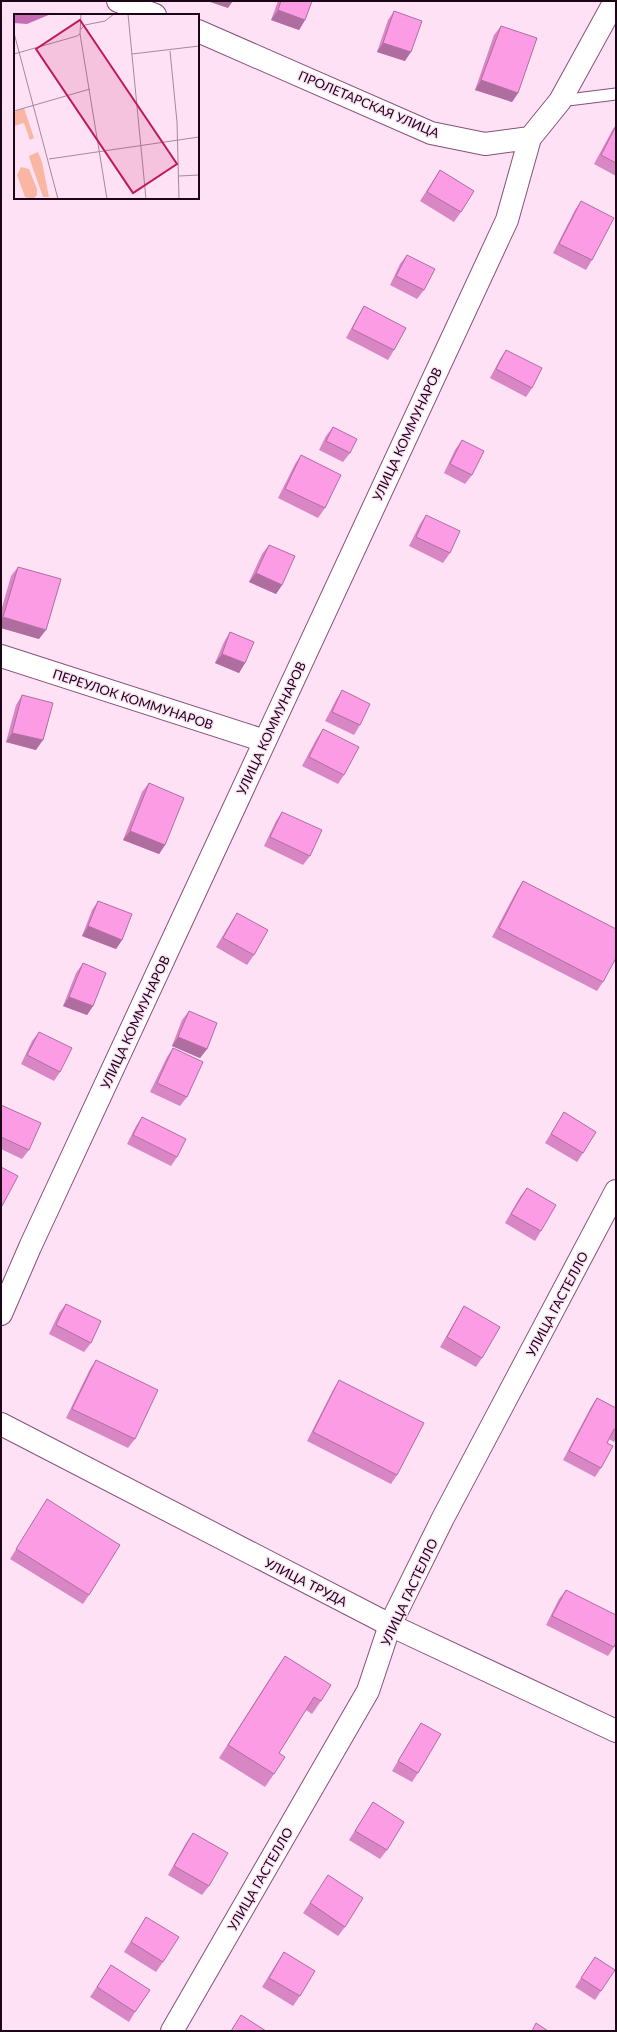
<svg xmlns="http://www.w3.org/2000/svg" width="617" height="2032" viewBox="0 0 617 2032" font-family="Lato,sans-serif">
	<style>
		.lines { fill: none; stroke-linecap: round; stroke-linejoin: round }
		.lane-casing { stroke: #8a4e7c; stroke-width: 13 }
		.street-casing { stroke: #8a4e7c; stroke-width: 24 }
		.secondary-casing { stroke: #8a4e7c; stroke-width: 24 }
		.lane { stroke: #fff; stroke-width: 11 }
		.street { stroke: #fff; stroke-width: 22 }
		.secondary { stroke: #fff; stroke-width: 22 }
		.wall { fill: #d986c5 }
		.shaded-wall { fill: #b06da0 }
		.building { fill: #fc9ce5; stroke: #b06da0 }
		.labels { text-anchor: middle; stroke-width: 3; stroke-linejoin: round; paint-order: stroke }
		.street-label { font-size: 13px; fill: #1c0517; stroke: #fee1f5 }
		.inset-road { fill: none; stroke: #a4899c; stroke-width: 1 }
		.view { fill: #c2185b; fill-opacity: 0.15; stroke: #c2185b; stroke-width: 2 }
		.inset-edge { fill: none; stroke: #1c0517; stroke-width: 2 }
	</style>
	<rect width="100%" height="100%" fill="#fee1f5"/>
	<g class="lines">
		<g class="lane-casing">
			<path id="lane" d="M 560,101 L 616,94"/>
		</g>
		<g class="street-casing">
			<path id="street" d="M 118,1 L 155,15
				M 198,31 L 431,133 L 485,144 L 530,138 L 560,101 L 615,1
				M 1,656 L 265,741
				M 1,1314 L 30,1247 L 507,220 L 530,138
				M 172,2031 L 368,1691 L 390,1625 L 443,1518 L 616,1191"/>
		</g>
		<g class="secondary-casing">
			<path id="secondary" d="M 1,1424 L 390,1625 L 616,1731"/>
		</g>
		<use href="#lane" class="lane"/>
		<use href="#street" class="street"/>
		<use href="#secondary" class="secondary"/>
	</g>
	<path class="wall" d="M 278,1 L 312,1 L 305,20 L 299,30 L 271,20 Z
		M 394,11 L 405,61 L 377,52 L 388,20 Z
		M 501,26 L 518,93 L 512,102 L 475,90 L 494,35 Z
		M 616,125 L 616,176 L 594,164 L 613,129 Z
		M 440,170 L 461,212 L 454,222 L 420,201 L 434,179 Z
		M 581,201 L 592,260 L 586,270 L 553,253 L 575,210 Z
		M 407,255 L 424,290 L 417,299 L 390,285 L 400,264 Z
		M 364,306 L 394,350 L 388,360 L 346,338 L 358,316 Z
		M 506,350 L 532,388 L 526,397 L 490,378 L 500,359 Z
		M 333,427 L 350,453 L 343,462 L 319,450 L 326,436 Z
		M 462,440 L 472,475 L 465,484 L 444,473 L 455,450 Z
		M 301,455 L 325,508 L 318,518 L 278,498 L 295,464 Z
		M 426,515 L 450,553 L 443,563 L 409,546 L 420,524 Z
		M 269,545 L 282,585 L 276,594 L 249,582 L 262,554 Z
		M 18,567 L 39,639 L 1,628 L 1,611 L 11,576 Z
		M 230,632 L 245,663 L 239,673 L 215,663 L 224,642 Z
		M 342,690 L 360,725 L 354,735 L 325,721 L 336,700 Z
		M 22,695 L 36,750 L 6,742 L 16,705 Z
		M 323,729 L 344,775 L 338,784 L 302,766 L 317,738 Z
		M 149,783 L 165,845 L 159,854 L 123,840 L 142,792 Z
		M 282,812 L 310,856 L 303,865 L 264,846 L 276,821 Z
		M 523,881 L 603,982 L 597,991 L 492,937 L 517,890 Z
		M 98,901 L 122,940 L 116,949 L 82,936 L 92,910 Z
		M 237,913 L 254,955 L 247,965 L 216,947 L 231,922 Z
		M 83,963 L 93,1006 L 87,1015 L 63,1006 L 76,973 Z
		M 189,1011 L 207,1049 L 200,1058 L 172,1046 L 182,1020 Z
		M 39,1032 L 60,1072 L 54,1081 L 21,1064 L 32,1041 Z
		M 173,1048 L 187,1097 L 180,1106 L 150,1092 L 167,1057 Z
		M 1,1105 L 29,1150 L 22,1159 L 1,1149 Z
		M 564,1112 L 583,1153 L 577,1162 L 545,1143 Z
		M 142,1117 L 177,1157 L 171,1166 L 127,1144 L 136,1126 Z
		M 527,1188 L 541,1231 L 535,1241 L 505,1223 L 520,1197 Z
		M 66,1304 L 91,1343 L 84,1352 L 49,1334 L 59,1313 Z
		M 464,1306 L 482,1358 L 476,1367 L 440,1347 L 458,1316 Z
		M 96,1360 L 135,1439 L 128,1448 L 66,1418 L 90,1369 Z
		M 339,1380 L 397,1475 L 391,1484 L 307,1441 L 333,1390 Z
		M 597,1398 L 616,1408 L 616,1438 L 614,1442 L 609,1439 L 607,1443 L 601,1468 L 595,1477 L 563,1460 L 591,1407 Z
		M 47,1499 L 89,1595 L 83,1604 L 10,1559 L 41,1509 Z
		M 566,1590 L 614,1647 L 608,1656 L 546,1625 L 559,1599 Z
		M 285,1656 L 321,1701 L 312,1714 L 306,1710 L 279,1753 L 274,1774 L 265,1787 L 219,1758 L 276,1669 Z
		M 421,1723 L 418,1773 L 412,1782 L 392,1771 L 415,1732 Z
		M 373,1802 L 387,1850 L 380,1859 L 349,1840 Z
		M 193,1833 L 209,1886 L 202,1895 L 168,1875 L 186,1843 Z
		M 322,1885 L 345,1927 L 338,1936 L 303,1913 Z
		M 146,1917 L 163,1962 L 156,1972 L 124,1952 Z
		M 284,1952 L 300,1996 L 293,2006 L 262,1987 L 278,1961 Z
		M 595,1957 L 601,1991 L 595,2000 L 575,1987 Z
		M 111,1965 L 135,2012 L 129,2022 L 90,1997 Z"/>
	<path class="shaded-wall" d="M 207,1 L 233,1 L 228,8 Z
		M 278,10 L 305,20 L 299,30 L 271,20 Z
		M 383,43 L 411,52 L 405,61 L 377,52 Z
		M 481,80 L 518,93 L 512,102 L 475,90 Z
		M 256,573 L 282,585 L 276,594 L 249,582 Z
		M 3,617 L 46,630 L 39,639 L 1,628 L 1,620 Z
		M 222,654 L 245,663 L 239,673 L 215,663 Z
		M 12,733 L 43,740 L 36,750 L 6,742 Z
		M 130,831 L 165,845 L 159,854 L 123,840 Z
		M 88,926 L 122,940 L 116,949 L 82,936 Z
		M 69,997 L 93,1006 L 87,1015 L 63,1006 Z
		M 178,1037 L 207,1049 L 200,1058 L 172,1046 Z"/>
	<path class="building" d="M 281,1 L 312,1 L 305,20 L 278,10 Z
		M 394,11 L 422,21 L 411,52 L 383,43 Z
		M 501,26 L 537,38 L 518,93 L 481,80 Z
		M 616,126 L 616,163 L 601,155 Z
		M 440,170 L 474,191 L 461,212 L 427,192 Z
		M 581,201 L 614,218 L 592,260 L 559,244 Z
		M 407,255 L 435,269 L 424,290 L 396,276 Z
		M 364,306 L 406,328 L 394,350 L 352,329 Z
		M 506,350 L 542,368 L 532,388 L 496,369 Z
		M 333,427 L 357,439 L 350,453 L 326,441 Z
		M 462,440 L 484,451 L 472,475 L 450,464 Z
		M 301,455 L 341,475 L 325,508 L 285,489 Z
		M 426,515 L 460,531 L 450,553 L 416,537 Z
		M 269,545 L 295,556 L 282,585 L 256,573 Z
		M 18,567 L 61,579 L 46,630 L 3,617 Z
		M 230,632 L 254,642 L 245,663 L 222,654 Z
		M 342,690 L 370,704 L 360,725 L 332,712 Z
		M 22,695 L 53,703 L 43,740 L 12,733 Z
		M 323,729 L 359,747 L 344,775 L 309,757 Z
		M 149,783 L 184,798 L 165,845 L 130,831 Z
		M 282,812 L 322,830 L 310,856 L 270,837 Z
		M 523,881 L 616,929 L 616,958 L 603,982 L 499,928 Z
		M 98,901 L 132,914 L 122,940 L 88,926 Z
		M 237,913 L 268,930 L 254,955 L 223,938 Z
		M 83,963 L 106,973 L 93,1006 L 69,997 Z
		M 189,1011 L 217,1023 L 207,1049 L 178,1037 Z
		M 39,1032 L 72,1048 L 60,1072 L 27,1055 Z
		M 173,1048 L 203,1062 L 187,1097 L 157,1083 Z
		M 1,1105 L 41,1123 L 29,1150 L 1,1137 Z
		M 564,1112 L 596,1132 L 583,1153 L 551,1134 Z
		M 142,1117 L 186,1139 L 177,1157 L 133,1135 Z
		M 1,1167 L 18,1176 L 2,1206 L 1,1206 Z
		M 527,1188 L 556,1205 L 541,1231 L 511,1214 Z
		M 66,1304 L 101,1321 L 91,1343 L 56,1325 Z
		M 464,1306 L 500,1327 L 482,1358 L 447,1337 Z
		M 96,1360 L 158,1390 L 135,1439 L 72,1409 Z
		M 339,1380 L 424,1423 L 397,1475 L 313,1432 Z
		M 597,1398 L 616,1408 L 616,1430 L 614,1429 L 607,1443 L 613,1446 L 601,1468 L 569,1451 Z
		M 47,1499 L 120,1545 L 89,1595 L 16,1549 Z
		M 566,1590 L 616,1615 L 616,1643 L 614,1647 L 552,1616 Z
		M 285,1656 L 331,1685 L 321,1701 L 314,1697 L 279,1753 L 285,1757 L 274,1774 L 228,1745 Z
		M 421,1723 L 441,1734 L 418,1773 L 398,1761 Z
		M 373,1802 L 404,1822 L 387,1850 L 355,1831 Z
		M 193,1833 L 228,1853 L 209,1886 L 174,1866 Z
		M 328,1875 L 363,1898 L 345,1927 L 310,1903 Z
		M 146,1917 L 179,1937 L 163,1962 L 131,1942 Z
		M 284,1952 L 315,1971 L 300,1996 L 269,1978 Z
		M 595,1957 L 615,1970 L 601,1991 L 581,1978 Z
		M 111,1965 L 150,1990 L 135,2012 L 97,1987 Z
		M 241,2015 L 266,2031 L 231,2031 Z
		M 536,2023 L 548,2031 L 532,2031 Z"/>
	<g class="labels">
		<g class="street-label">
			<text transform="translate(369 104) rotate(23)" y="5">ПРОЛЕТАРСКАЯ УЛИЦА</text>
			<text transform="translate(407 434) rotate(-65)" y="5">УЛИЦА КОММУНАРОВ</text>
			<text transform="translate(133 699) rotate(18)" y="5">ПЕРЕУЛОК КОММУНАРОВ</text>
			<text transform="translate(271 728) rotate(-65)" y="5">УЛИЦА КОММУНАРОВ</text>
			<text transform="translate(135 1022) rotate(-65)" y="5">УЛИЦА КОММУНАРОВ</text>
			<text transform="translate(557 1304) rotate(-62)" y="5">УЛИЦА ГАСТЕЛЛО</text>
			<text transform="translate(306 1582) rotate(27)" y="5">УЛИЦА ТРУДА</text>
			<text transform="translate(409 1592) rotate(-65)" y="5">УЛИЦА ГАСТЕЛЛО</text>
			<text transform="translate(260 1879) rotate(-60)" y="5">УЛИЦА ГАСТЕЛЛО</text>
		</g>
	</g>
	<g transform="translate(14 14)">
		<rect width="185" height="185" fill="#fee1f5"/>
		<path d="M 10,94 L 20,124 L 16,126 L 10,109 L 0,112 L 0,98 ZM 24,138 L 28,148 L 35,183 L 29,183 L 18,152 L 15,142 Z" fill="#f9b6a3"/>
		<path d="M 7,153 L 15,155 L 23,175 L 23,181 L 19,185 L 11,183 L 3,161 Z" fill="#f9b6a3"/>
		<path d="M 0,0 L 37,0 L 13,10 L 0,9 Z" fill="#c76cb3"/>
		<path class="inset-road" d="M 114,0 L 132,185M 67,15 L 71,11 L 91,7 L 100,0M 0,19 L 44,185M 66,20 L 93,185M 156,37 L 163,108 L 165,185M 0,40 L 63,22 L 66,20 L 67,0M 118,40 L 185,32M 0,97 L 76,75M 35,145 L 185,123M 165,162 L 185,161"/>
		<path class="view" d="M 66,6 L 163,150 L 119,179 L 22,35 Z"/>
		<rect width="185" height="185" class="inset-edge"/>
	</g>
	<rect width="617" height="2032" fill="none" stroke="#1c0517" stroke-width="4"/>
</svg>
